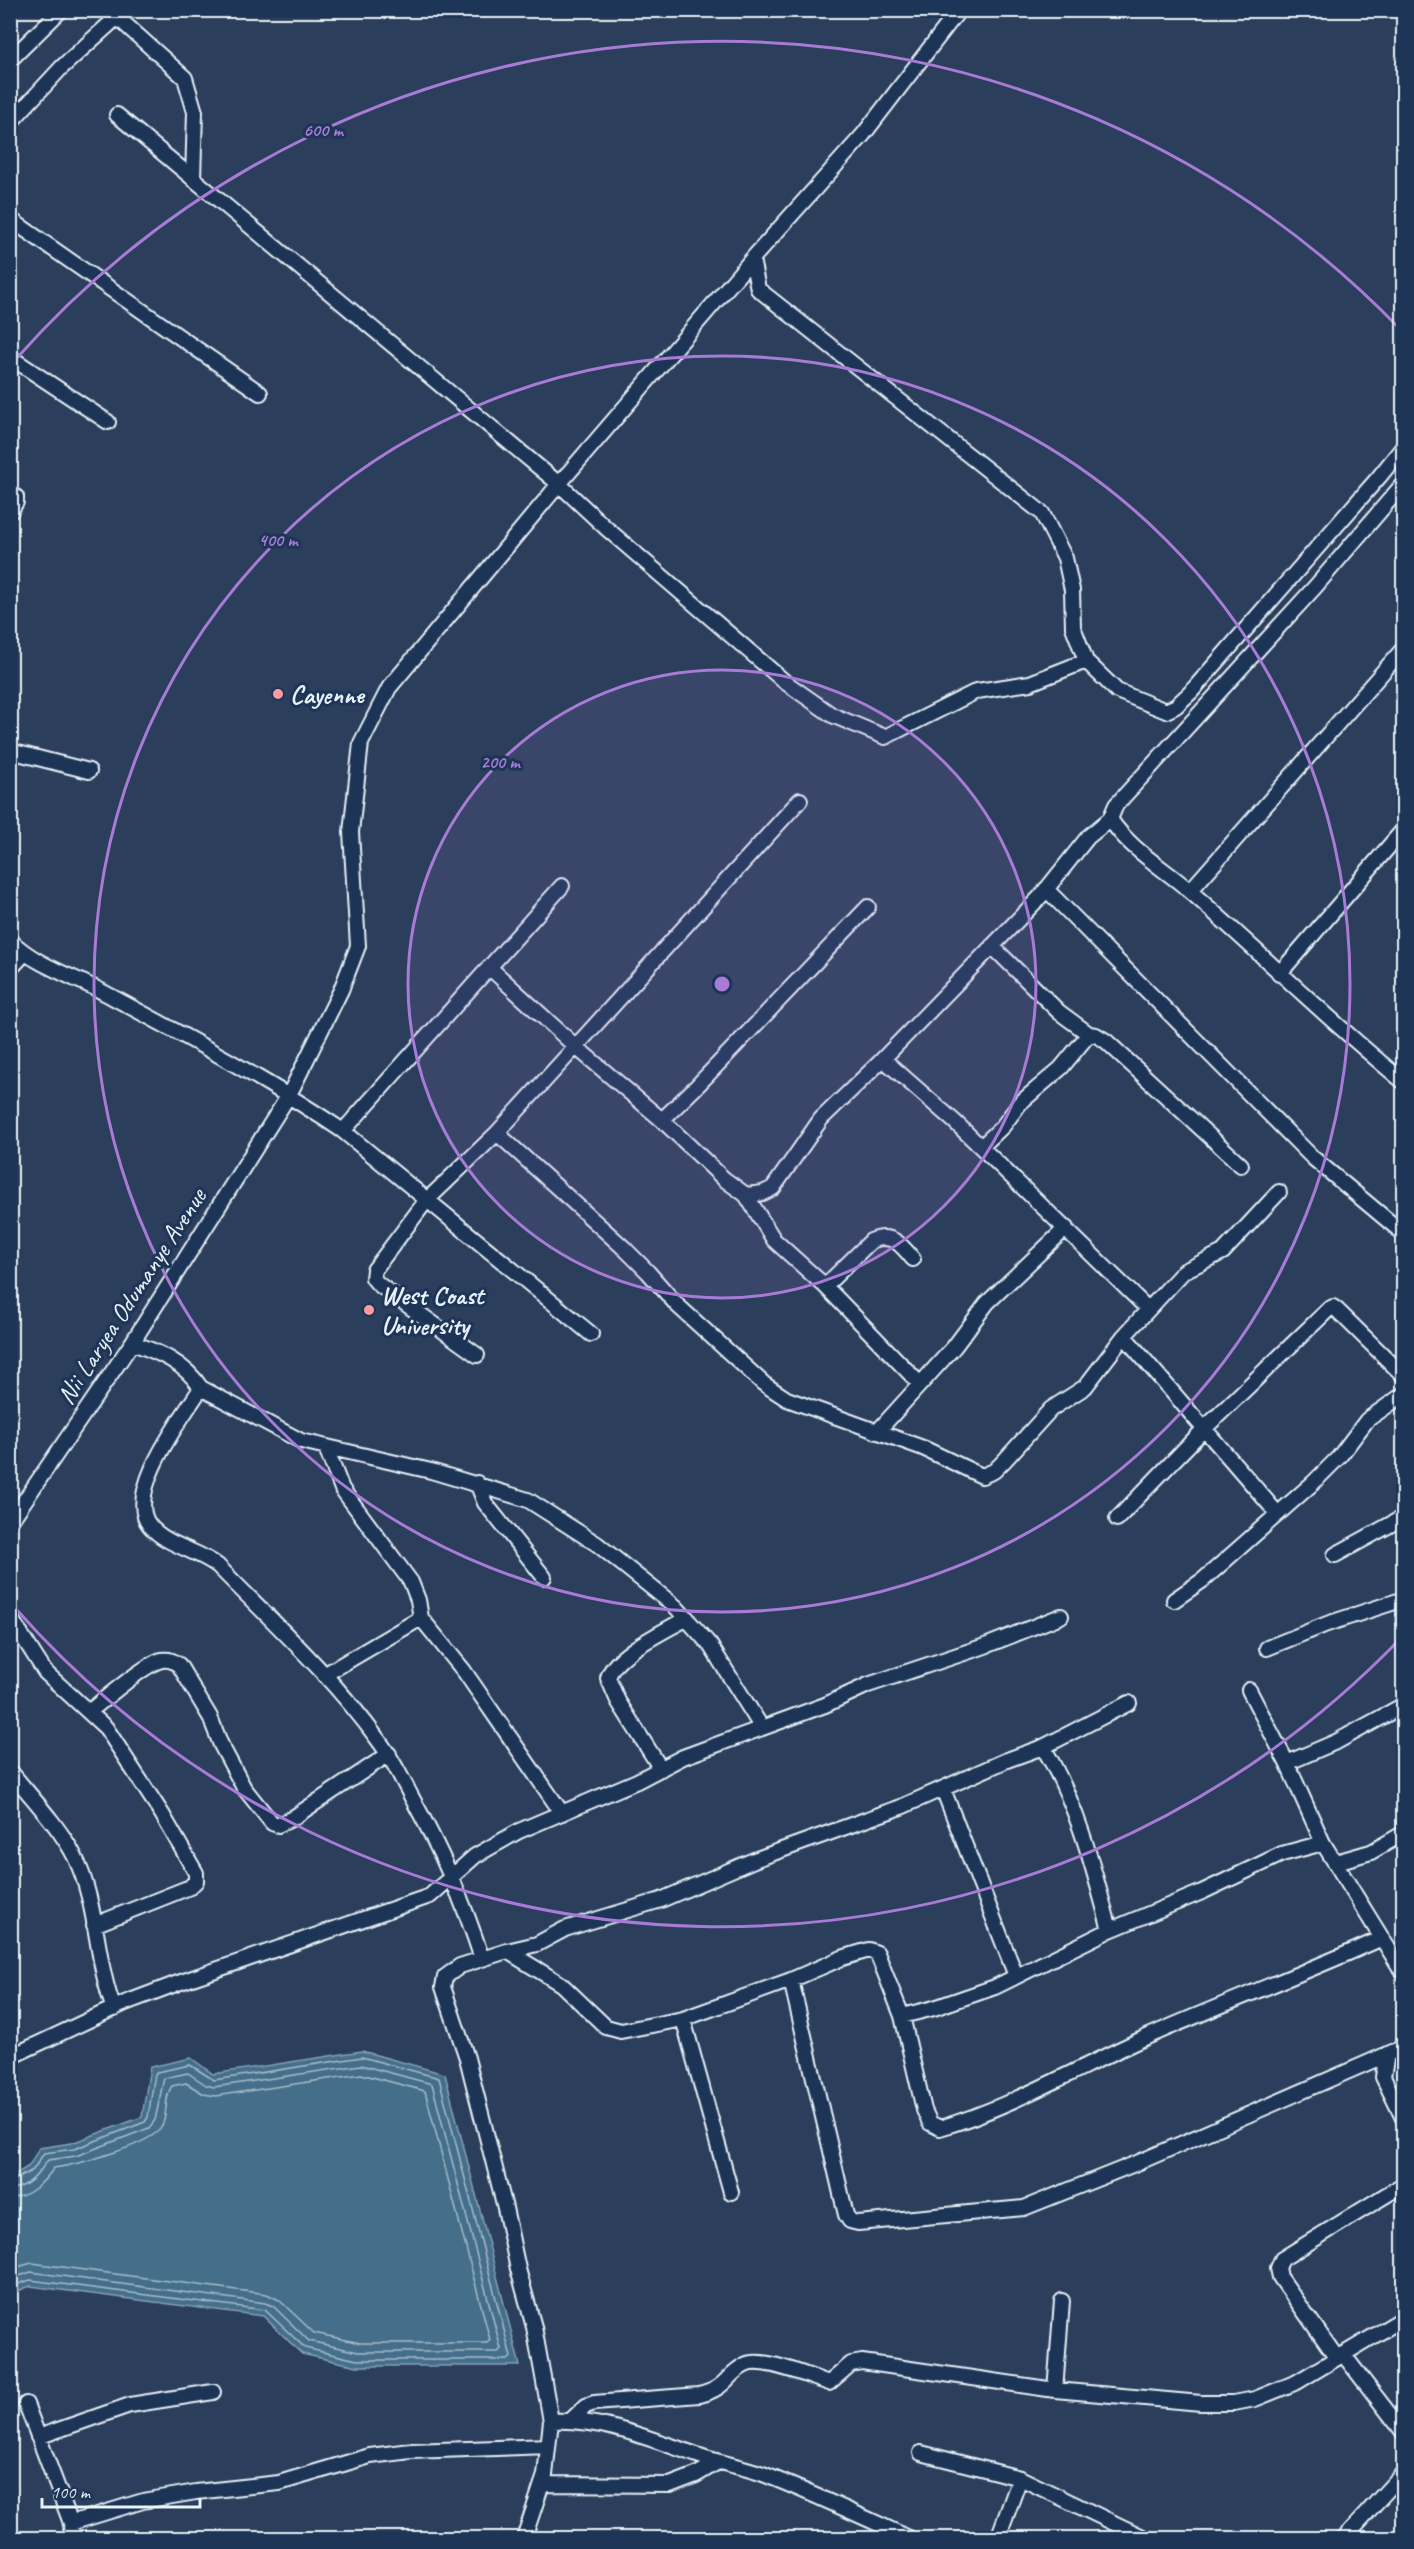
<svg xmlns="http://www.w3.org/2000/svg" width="1414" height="2549" viewBox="0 0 1414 2549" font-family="Caveat,sans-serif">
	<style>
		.water { fill: #446e8a; stroke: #86a2b6; stroke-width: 1.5 }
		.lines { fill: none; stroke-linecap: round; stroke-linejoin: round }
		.shore { stroke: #a6bdcc; stroke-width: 1.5 }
		.minor-casing { stroke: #e8f1f8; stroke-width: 18 }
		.minor { stroke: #1d3557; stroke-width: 14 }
		.ring { fill: none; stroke: #a77bd6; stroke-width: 3 }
		.poi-dot { fill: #ff9aa2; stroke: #1d3557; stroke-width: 2 }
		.labels { text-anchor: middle; stroke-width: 6; stroke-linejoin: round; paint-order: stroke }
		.poi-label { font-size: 26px; font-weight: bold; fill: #e8f1f8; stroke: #1d3557; text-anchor: start }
		.street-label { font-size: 26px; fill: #e8f1f8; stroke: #1d3557 }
		.centre { fill: #a77bd6; stroke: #1d3557; stroke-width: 3 }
		.ring-label { font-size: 18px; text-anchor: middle; font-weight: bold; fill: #a77bd6; stroke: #1d3557; stroke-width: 6; stroke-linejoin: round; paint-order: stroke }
	</style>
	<rect width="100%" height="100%" fill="#2b3e5b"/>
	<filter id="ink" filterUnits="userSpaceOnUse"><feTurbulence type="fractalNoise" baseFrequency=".0167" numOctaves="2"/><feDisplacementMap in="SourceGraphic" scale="12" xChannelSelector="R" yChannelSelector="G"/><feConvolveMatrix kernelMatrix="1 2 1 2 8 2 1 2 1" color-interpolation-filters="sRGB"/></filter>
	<g filter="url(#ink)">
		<path class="water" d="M 362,2051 L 445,2074 L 520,2366 L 357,2366 L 302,2354 L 263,2316 L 30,2286 L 11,2294 L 11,2177 L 29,2166 L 39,2148 L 72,2143 L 142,2117 L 150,2067 L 191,2058 L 213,2074 Z"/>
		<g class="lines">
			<path class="shore" d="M 10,2182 L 33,2170 L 44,2153 L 74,2149 L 145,2122 L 148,2117 L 155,2074 L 157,2072 L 190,2065 L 214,2080 L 362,2057 L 439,2078 L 511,2357 L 508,2360 L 357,2360 L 305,2348 L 265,2310 L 30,2280 L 10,2287
				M 10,2189 C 29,2188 39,2173 48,2160 L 76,2156 L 149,2128 L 155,2120 L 164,2078 L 188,2073 L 206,2085 L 214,2087 L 361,2065 L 432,2084 L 501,2349 L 498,2352 L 358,2352 L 309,2341 L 273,2306 L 265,2303 L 31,2272 L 10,2279
				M 10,2198 C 30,2197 43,2183 54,2168 C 75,2165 153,2145 162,2126 C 168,2114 164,2096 172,2086 L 186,2083 L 204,2094 L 215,2096 L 361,2074 L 425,2091 L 490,2340 L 487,2343 L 360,2343 L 314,2333 L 279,2300 L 267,2294 L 32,2263 L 10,2269"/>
			<g class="minor-casing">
				<path id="minor" d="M 117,17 L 185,78 L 195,112 L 193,179
					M 10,60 L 61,10
					M 117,115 L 559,484 L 606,528 L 785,682 L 832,715 L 885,737 L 977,691 L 1030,683 L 1086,661
					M 10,123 L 62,67 L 125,10
					M 10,219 L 260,393
					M 752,259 L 758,289 L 1042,513 L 1065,558 L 1072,590 L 1073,627 L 1086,661 L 1117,691 L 1166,711 L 1176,706 L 1191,692 L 1379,477 L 1404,446
					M 10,357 L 108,422
					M 10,493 L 16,497 L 16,502 L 10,512
					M 10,751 L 89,771
					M 1110,819 C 1131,851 1164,868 1191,892 C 1263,955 1330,1022 1404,1082
					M 1046,889 L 1313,1158 L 1404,1234
					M 1190,891 L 1404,648
					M 10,940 C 35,965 70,975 101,991 C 183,1035 266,1079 343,1131 L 562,886
					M 992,946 L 1059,1012 L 1089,1034 L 1096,1035 L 1106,1041 L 1241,1165
					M 489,967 L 576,1047 L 662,1120 L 724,1179 L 746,1195 L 774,1240 L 825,1286 L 920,1384
					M 10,969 L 24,954
					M 1279,974 L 1404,829
					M 883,1059 L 955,1122 L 1148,1309
					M 662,1120 L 696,1087 L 868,907
					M 343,1131 L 591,1334
					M 497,1133 L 624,1248 L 648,1272 L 677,1305 L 764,1384 L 787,1399 L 923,1448 L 982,1476 L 994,1471 L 1004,1461 L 1051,1409 L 1085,1387 L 1124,1336 L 1184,1271 L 1223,1252 L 1279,1192
					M 981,1147 L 1003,1126 L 1020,1103 L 1061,1068 L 1089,1034
					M 746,1195 L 763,1193 L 773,1188 L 821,1119 L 878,1064 L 1041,896 L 1088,837 L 1110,819 L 1116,805 L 1315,587 L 1404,483
					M 825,1286 L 871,1241 C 891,1232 901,1244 913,1259
					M 1124,1336 L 1277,1513
					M 132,1343 C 159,1352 185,1363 201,1388
					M 477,1355 L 378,1284 L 373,1278 L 374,1270 L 426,1201 L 497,1133 L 800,800
					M 877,1432 L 954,1347 L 987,1303 L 1066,1228
					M 326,1448 L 342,1489 L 411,1582 L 418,1600 L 421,1618 L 464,1671 L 562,1813
					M 477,1483 L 485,1503 L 544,1577
					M 1117,1519 L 1205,1428 L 1329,1309 L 1333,1307 L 1337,1310 L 1404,1376
					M 10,1522 L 132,1343 L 289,1095 L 341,990 L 358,946 L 351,832 L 361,743 L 389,688 L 559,484 L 752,259 L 863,135 L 959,10
					M 1335,1555 L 1404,1517
					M 1174,1600 L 1203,1580 L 1313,1483 L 1339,1457 L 1367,1420 L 1404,1394
					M 10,1617 L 45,1672 L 106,1728 L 162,1814 L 196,1873 L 196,1881 L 190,1887 L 94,1925
					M 1267,1648 L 1327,1624 L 1404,1599
					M 324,1675 L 421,1618
					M 1249,1690 L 1287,1763 L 1323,1843 L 1404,1974
					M 89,1712 C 102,1701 148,1662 162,1660 C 170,1659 173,1661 179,1665 L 210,1717 L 221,1745 L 244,1788 L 272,1823 L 278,1825 L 291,1819 L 389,1754
					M 1043,1747 C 1077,1802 1093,1867 1110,1930
					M 1287,1763 L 1338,1741 L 1404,1705
					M 661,1769 L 618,1701 L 608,1678 C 614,1654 666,1631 687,1618
					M 10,1771 C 31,1797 60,1827 75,1857 C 98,1904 95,1960 114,2009
					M 943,1789 L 1016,1976
					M 1336,1862 L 1371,1852 L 1404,1833
					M 507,1951 L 561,1984 L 606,2027 L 621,2031 L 683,2019 L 791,1980 L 842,1958 L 869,1950 L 877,1953 L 902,2016 L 924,2110 L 930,2123 L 940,2128 C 1010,2107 1074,2070 1140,2040 C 1220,2004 1301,1975 1380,1939
					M 482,1959 C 464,1902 440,1848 411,1796 C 401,1777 392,1758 379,1741 C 333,1677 273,1622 218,1566 C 198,1550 167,1546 150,1526 C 123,1493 183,1417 201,1388 L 301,1441 L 431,1471 L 528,1500 L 597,1544 L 676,1607 L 710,1645 L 762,1728
					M 791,1980 L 846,2215 L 850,2221 L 858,2223 L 1024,2208 L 1137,2163 L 1404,2047
					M 902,2016 L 934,2008 L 995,1987 L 1110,1930 L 1202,1892 L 1282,1854 L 1323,1843
					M 683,2019 L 731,2192
					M 1387,2054 L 1383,2077 L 1404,2120
					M 10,2057 L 125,2003 L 178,1983 L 430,1896 L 475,1856 L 519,1831 L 637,1781 L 683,1757 L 825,1705 L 868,1685 L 985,1646 L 1061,1616
					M 1343,2354 L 1404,2433
					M 1337,2358 L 1280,2277 L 1278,2268 L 1282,2259 L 1404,2184
					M 1055,2390 L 1062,2301
					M 26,2404 L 71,2523 L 72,2538
					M 571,2420 L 586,2406 L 594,2403 L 699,2395 C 728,2388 725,2375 745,2365 C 762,2356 810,2377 829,2383 L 851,2364 L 862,2362 L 1055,2390 L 1201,2403 L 1234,2403 L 1255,2399 L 1297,2382 L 1404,2318
					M 551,2421 C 601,2418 650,2439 697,2455 C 718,2463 741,2466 763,2474 C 812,2493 861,2516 909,2538
					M 38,2437 L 130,2405 L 213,2392
					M 921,2453 L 1020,2478 L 1145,2538
					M 542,2484 L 670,2485 L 696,2475 L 718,2462
					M 71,2523 L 143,2501 L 196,2492 L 279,2483 L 370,2456 L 411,2451 L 548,2446
					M 524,2538 L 545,2475 L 551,2421 L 534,2327 L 518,2269 L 505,2208 L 467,2058 L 443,1987 L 445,1977 L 460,1966 L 507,1951 L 537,1944 L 565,1929 L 661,1900 L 754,1860 L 901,1807 L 1007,1760 L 1043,1747 L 1129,1703
					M 998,2538 L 1020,2478
					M 1344,2538 L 1404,2472"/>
			</g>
			<use href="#minor" class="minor"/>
		</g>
	</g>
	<circle cx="722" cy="984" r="314" fill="#a77bd6" fill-opacity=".12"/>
	<g class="ring">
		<circle cx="722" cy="984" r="314"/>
		<circle cx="722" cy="984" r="628"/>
		<path d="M1400 1639A943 943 0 0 1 16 1609M16 359A943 943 0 0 1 1400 329"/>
	</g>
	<g class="poi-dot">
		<circle cx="278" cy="694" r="6"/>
		<circle cx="369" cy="1310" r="6"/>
	</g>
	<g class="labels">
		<g class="poi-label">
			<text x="290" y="703">Cayenne</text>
			<text x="381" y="1304">West Coast<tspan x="381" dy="30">University</tspan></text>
		</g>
		<g class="street-label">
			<text transform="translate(131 1296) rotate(-57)" y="9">Nii Laryea Odumanye Avenue</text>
		</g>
	</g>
	<circle cx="722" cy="984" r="9" class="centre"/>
	<g class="ring-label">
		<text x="323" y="136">600 m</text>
		<text x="278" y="546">400 m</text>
		<text x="500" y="768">200 m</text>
	</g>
	<rect width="1414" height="2549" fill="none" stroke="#1d3557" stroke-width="36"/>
	<rect x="18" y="18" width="1378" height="2513" fill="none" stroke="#e8f1f8" stroke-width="2" filter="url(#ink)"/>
	<path d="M42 2498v9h158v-9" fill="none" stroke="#e8f1f8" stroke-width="3"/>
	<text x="51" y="2498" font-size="18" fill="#e8f1f8" stroke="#1d3557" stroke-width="4.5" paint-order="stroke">100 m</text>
</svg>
